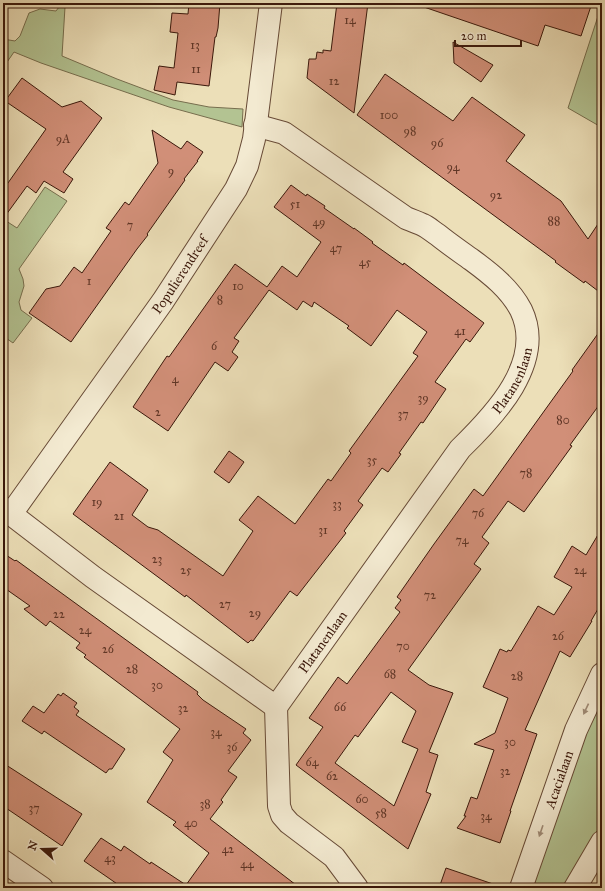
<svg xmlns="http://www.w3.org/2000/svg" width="605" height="891" viewBox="0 0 605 891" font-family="'IM FELL Great Primer',serif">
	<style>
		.green { fill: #b3c392; stroke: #776e4e }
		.building { fill: #d18f78; stroke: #3b180b; fill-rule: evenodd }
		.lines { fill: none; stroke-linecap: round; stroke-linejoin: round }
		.minor-casing { stroke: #674a36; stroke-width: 24 }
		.minor { stroke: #f3ead1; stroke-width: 22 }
		.oneway { fill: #a08c78 }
		.labels { text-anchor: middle; stroke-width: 3.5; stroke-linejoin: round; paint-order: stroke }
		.number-label { font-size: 12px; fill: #603626 }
		.street-label { font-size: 14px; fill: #3b180b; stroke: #f3ead1 }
	</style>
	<rect width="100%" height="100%" fill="#ecdfb8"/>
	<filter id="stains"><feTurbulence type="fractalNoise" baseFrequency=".005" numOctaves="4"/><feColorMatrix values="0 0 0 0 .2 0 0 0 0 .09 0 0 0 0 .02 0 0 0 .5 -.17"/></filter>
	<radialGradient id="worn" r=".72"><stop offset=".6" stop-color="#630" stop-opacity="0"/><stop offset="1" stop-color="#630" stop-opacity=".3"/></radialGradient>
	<path class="green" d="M 62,3 L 64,3 L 65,7 L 62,56 L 117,79 L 173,100 L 209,107 L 243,109 L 242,127 L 169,107 L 41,63 L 14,52 L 3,68 L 3,39 L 15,41 L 20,36 L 29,13 L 40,9 L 56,11 Z
		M 602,4 L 602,127 L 601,127 L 568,108 Z
		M 45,187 L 67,201 L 19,269 L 23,279 L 24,286 L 19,302 L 21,310 L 32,318 L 13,343 L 3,336 L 3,219 L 17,228 Z
		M 602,690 L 602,823 L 563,888 L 530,888 Z"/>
	<path class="building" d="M 189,3 L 220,3 L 218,28 L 216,37 L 215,37 L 209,86 L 177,82 L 175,95 L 154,90 L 159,66 L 174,68 L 178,33 L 170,32 L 172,13 L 188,14 Z
		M 337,3 L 368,3 L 354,113 L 307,78 L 309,59 L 316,59 L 317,52 L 323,53 L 323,50 L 331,51 Z
		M 421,3 L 592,3 L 581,36 L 545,25 L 538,46 L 421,6 Z
		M 453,42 L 493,65 L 481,82 L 454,63 Z
		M 385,74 L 453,121 L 472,97 L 525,135 L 506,161 L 561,201 L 588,239 L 602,218 L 602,294 L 585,281 L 584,283 L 555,262 L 556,261 L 357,115 Z
		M 22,78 L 62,107 L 81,101 L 102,118 L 63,172 L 73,179 L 64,193 L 44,181 L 36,193 L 27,186 L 3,219 L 3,190 L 46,129 L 5,101 Z
		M 152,130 L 181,149 L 187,141 L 203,152 L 197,161 L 198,161 L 184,179 L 185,180 L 147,234 L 148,235 L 137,249 L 71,342 L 29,313 L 46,289 L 60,286 L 74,267 L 82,273 L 111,231 L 106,228 L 125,202 L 129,205 L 158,163 Z
		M 291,185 L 306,196 L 307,194 L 325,206 L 324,208 L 354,229 L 354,228 L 373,242 L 372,243 L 403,265 L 404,263 L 484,323 L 470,342 L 466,339 L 435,382 L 446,389 L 423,423 L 421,422 L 399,453 L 401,454 L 388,472 L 382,468 L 358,501 L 363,505 L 344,531 L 346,533 L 297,596 L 290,591 L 253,641 L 251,640 L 248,643 L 186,595 L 185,597 L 73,514 L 110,462 L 148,490 L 132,515 L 148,527 L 158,530 L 223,576 L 253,531 L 239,520 L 258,496 L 295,524 L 328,479 L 331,481 L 351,453 L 349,451 L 418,356 L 413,353 L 427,332 L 397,310 L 371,346 L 347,328 L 349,326 L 314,302 L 312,307 L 303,301 L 297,310 L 269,290 L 234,338 L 239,341 L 232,352 L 238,357 L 228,371 L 215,362 L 168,431 L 133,407 L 167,356 L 169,357 L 235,264 L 267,287 L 282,266 L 297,277 L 321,242 L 274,207 Z
		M 602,328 L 602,401 L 570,445 L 572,446 L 524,512 L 508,501 L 482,537 L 489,543 L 474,564 L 481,569 L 408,670 L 429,685 L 453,693 L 429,752 L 438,755 L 426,792 L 431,794 L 408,849 L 296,765 L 323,727 L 309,718 L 338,677 L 347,684 L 400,612 L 395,608 L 401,600 L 397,597 L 434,544 L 474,489 L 483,496 L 573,371 L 572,370 ZM 391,692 L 416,711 L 402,742 L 418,749 L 394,806 L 335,763 L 355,735 L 358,737 Z
		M 229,451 L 244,462 L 229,483 L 214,472 Z
		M 602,528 L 602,602 L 591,621 L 592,621 L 570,657 L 560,651 L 525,730 L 537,734 L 510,811 L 511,811 L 500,843 L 457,828 L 466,816 L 464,816 L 471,797 L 477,799 L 494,750 L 474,744 L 495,733 L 508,698 L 483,687 L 500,649 L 507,652 L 508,650 L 511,651 L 538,606 L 554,615 L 572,587 L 554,577 L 572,546 L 586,555 Z
		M 3,553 L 15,561 L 16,560 L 82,608 L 198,692 L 197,694 L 203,700 L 246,729 L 243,733 L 251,740 L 228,771 L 237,777 L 221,800 L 223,802 L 210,819 L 300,888 L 123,888 L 84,861 L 101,838 L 121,851 L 124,846 L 150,864 L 151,862 L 186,885 L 209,853 L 173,825 L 176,822 L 147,802 L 173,760 L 163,752 L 180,729 L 84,657 L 86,655 L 76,648 L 80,643 L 50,621 L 46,626 L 24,609 L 30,606 L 3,587 Z
		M 63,693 L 77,703 L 74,707 L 79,711 L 76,715 L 125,749 L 112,769 L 109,769 L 106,773 L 44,731 L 42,734 L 22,721 L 33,706 L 44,713 L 58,694 L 61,696 Z
		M 3,763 L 82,814 L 62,846 L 3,806 Z
		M 446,868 L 496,885 L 496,888 L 439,888 Z"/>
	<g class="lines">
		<g class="minor-casing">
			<g id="minor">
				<path id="s1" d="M 3,508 L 93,577 L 276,707 L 460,449 C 494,416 546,362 521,310 C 510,289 491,274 472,260 C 461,252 449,244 438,235 C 433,232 428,227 423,225 C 417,222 411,220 406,218 L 284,133 L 255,125"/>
				<path id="s2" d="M 11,514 L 163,301 L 236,189 L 247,166 L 254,139 L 271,3"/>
				<path d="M 276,707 L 279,806 L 282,815 L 289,823 L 334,857 L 357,888"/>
				<path d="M 3,861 L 42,888"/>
				<path id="s3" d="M 521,888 L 576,730 L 602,674"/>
				<path d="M 575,888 L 602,842"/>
			</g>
		</g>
		<use href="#minor" class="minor"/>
	</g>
	<defs><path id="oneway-solid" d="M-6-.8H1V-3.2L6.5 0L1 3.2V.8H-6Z"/></defs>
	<g class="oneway">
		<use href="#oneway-solid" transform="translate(586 709) rotate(115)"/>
		<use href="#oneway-solid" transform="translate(541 831) rotate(109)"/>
	</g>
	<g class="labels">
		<g class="number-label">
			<text x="350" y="24">14</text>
			<text x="195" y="49">13</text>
			<text x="196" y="73">11</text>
			<text x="334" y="85">12</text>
			<text x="389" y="119">100</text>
			<text x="410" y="135">98</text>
			<text x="63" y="143">9A</text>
			<text x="437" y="147">96</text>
			<text x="453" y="171">94</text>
			<text x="171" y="175">9</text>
			<text x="496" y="199">92</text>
			<text x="295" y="208">51</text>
			<text x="554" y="225">88</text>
			<text x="319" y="226">49</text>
			<text x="130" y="229">7</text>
			<text x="336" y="252">47</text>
			<text x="365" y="266">45</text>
			<text x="89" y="285">1</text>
			<text x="238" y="290">10</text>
			<text x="220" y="304">8</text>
			<text x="460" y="335">41</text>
			<text x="214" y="350">6</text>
			<text x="175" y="383">4</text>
			<text x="423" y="402">39</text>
			<text x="158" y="416">2</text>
			<text x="403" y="418">37</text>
			<text x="563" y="424">80</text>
			<text x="372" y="464">35</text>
			<text x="526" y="477">78</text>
			<text x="97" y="506">19</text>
			<text x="337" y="508">33</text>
			<text x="478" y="517">76</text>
			<text x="119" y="520">21</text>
			<text x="323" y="534">31</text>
			<text x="462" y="544">74</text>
			<text x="157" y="563">23</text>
			<text x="186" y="574">25</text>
			<text x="580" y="574">24</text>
			<text x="430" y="599">72</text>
			<text x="225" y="608">27</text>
			<text x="255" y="617">29</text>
			<text x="59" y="618">22</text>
			<text x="85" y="634">24</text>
			<text x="558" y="640">26</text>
			<text x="403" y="650">70</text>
			<text x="108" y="653">26</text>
			<text x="132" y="673">28</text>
			<text x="390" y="678">68</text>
			<text x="517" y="680">28</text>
			<text x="157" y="689">30</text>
			<text x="340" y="711">66</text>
			<text x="183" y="712">32</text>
			<text x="216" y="736">34</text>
			<text x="510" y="746">30</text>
			<text x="232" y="751">36</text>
			<text x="312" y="766">64</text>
			<text x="505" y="775">32</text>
			<text x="332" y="780">62</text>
			<text x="362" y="803">60</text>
			<text x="205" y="808">38</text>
			<text x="34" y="812">37</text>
			<text x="381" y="817">58</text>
			<text x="486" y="820">34</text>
			<text x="191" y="827">40</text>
			<text x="228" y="853">42</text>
			<text x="110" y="862">43</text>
			<text x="247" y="868">44</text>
		</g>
		<g class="street-label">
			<text dy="5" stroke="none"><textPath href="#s2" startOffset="293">Populierendreef</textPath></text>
			<text dy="5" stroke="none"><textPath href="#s1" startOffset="742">Platanenlaan</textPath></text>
			<text dy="5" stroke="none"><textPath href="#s1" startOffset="418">Platanenlaan</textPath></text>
			<text dy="5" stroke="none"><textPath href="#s3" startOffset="115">Acacialaan</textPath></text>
		</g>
	</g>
	<rect width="605" height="891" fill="none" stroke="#ecdfb8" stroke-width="16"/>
	<rect x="4" y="4" width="597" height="883" fill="none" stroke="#3b180b" stroke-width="2"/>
	<rect x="8" y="8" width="589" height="875" fill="none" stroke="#3b180b"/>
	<g transform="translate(42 849) rotate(290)" stroke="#f3ead1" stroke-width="3" paint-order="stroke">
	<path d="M0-3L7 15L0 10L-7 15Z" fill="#3b180b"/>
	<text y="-6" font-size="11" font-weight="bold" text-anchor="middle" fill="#3b180b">N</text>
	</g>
	<path d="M455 40v6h66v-6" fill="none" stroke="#3b180b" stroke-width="2"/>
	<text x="461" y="40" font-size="12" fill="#3b180b" stroke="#f3ead1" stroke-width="3" paint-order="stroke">20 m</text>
	<rect width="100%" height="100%" filter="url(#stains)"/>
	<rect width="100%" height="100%" fill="url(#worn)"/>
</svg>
